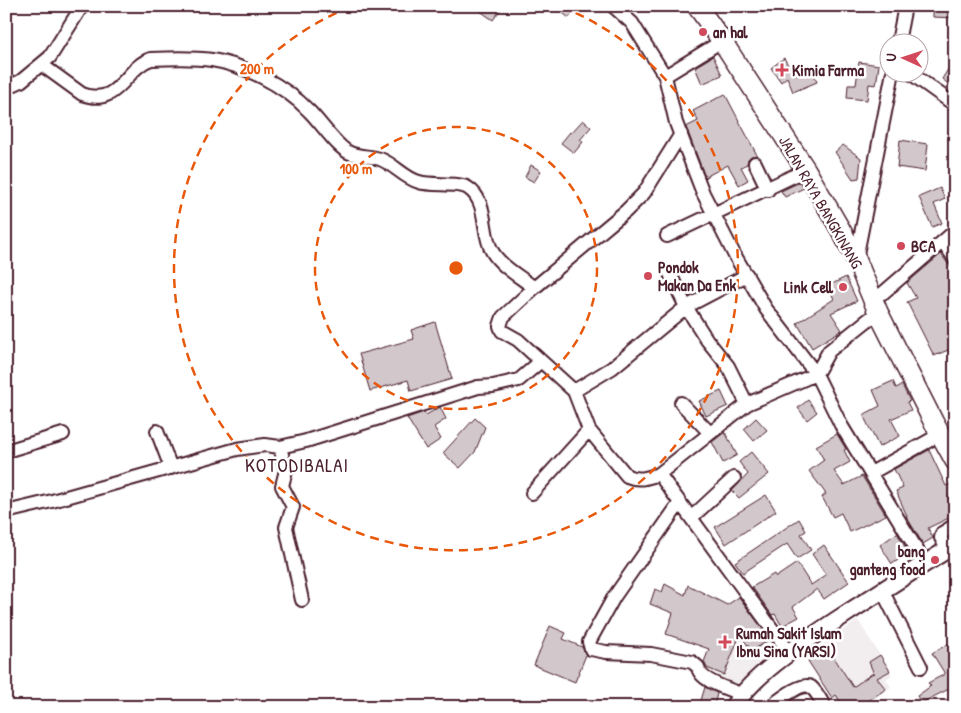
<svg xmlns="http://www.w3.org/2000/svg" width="961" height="713" viewBox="0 0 961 713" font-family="'Patrick Hand',sans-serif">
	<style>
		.built { fill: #f2eeef }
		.building { fill: #d2c7cb; stroke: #4a1f2b }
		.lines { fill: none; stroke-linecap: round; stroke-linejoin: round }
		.minor-casing { stroke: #4a1f2b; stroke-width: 16 }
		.major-casing { stroke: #4a1f2b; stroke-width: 20 }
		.highway-casing { stroke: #4a1f2b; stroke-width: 22 }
		.minor { stroke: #fff; stroke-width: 12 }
		.major { stroke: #fff; stroke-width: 16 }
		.highway { stroke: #fff; stroke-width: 19 }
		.ring { fill: none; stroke: #e8590c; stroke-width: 2.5; stroke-dasharray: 9 6 }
		.poi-dot { fill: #d1495b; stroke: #fff; stroke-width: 2 }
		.labels { text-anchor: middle; stroke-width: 5; stroke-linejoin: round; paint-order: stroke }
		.poi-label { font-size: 16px; font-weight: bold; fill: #4a1f2b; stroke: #fff; text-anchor: start }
		.street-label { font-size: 16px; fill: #4a1f2b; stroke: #fff }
		.quarter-label { font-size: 19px; letter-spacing: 1px; fill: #4a1f2b; stroke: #fff }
		.centre { fill: #e8590c; stroke: #fff; stroke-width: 2.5 }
		.ring-label { font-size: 15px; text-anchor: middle; font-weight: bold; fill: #e8590c; stroke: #fff; stroke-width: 5; stroke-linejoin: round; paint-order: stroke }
	</style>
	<rect width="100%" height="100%" fill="#fff"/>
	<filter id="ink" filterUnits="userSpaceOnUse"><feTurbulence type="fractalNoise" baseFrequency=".02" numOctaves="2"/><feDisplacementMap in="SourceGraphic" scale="10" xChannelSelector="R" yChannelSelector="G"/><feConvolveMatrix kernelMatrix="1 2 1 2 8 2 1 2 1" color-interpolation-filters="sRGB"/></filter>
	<g filter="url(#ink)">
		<path class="built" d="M 665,584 L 685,594 L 688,585 L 727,605 L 740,596 L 776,645 L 736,686 L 702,666 L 709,649 L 666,634 L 673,613 L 650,604 L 655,589 L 662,591 Z
			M 858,620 L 892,675 L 886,679 L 891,687 L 862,707 L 838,707 L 805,657 Z"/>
		<path class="building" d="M 473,6 L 503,6 L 493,20 Z
			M 554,6 L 577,6 L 569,18 Z
			M 933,6 L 955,6 L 955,18 L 933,17 Z
			M 713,56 L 722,75 L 702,84 L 695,67 Z
			M 784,58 L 794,75 L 812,69 L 817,82 L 793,92 L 787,77 L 781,82 L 771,68 Z
			M 955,58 L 955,89 L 942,79 Z
			M 859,62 L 879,65 L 876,85 L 869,84 L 867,100 L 847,98 L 848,85 L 856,85 Z
			M 725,94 L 757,155 L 751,156 L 748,159 L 747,164 L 741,167 L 748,180 L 739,185 L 728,165 L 705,177 L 686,127 L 698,121 L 693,111 Z
			M 583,120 L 591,127 L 580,140 L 583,142 L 574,153 L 561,143 L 570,132 L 571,133 Z
			M 900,140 L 928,144 L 925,171 L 897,167 Z
			M 843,145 L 861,158 L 859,178 L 853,179 L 835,152 Z
			M 531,165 L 541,171 L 534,182 L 525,177 Z
			M 800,182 L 804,188 L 785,197 L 781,191 Z
			M 940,188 L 945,199 L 934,204 L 942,223 L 932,227 L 919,197 Z
			M 941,254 L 948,264 L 955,269 L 955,363 L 948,350 L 934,356 L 907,302 L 916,298 L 907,283 Z
			M 846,277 L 857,301 L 831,313 L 842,330 L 812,348 L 797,323 L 834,299 L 828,286 Z
			M 435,322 L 452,379 L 411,391 L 408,380 L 370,391 L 359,354 L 414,339 L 411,330 Z
			M 893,381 L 896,388 L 902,385 L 910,401 L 907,402 L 911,410 L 891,419 L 900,436 L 879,447 L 863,415 L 880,406 L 873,390 Z
			M 721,391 L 728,406 L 706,416 L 699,401 Z
			M 808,400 L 817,412 L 807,420 L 798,408 Z
			M 440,407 L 446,419 L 434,427 L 441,439 L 426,449 L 407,418 L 424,412 L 426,415 Z
			M 475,418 L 485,427 L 475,452 L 460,468 L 443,453 Z
			M 756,418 L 767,430 L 754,441 L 744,429 Z
			M 725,432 L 737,455 L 723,463 L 712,442 Z
			M 837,434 L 846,449 L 844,450 L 850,462 L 834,471 L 844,485 L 862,476 L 886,515 L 850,532 L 841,513 L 833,517 L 822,497 L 826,494 L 809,471 L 824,460 L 816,446 Z
			M 929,450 L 946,486 L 955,482 L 955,494 L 948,497 L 955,515 L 928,528 L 933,538 L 923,544 L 906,516 L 907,516 L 896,491 L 903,488 L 894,469 Z
			M 751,452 L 769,474 L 739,498 L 732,491 L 748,474 L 739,462 Z
			M 766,495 L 776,511 L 726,544 L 715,527 Z
			M 799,519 L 806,531 L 801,534 L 811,550 L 797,559 L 787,544 L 743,573 L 735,562 Z
			M 897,533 L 909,553 L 892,564 L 880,545 Z
			M 824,545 L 849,582 L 824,599 L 817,589 L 793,607 L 799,617 L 782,626 L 775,614 L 772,615 L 752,587 L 774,574 L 776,577 L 797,563 L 811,585 L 826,575 L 812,554 Z
			M 665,584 L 685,595 L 688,585 L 727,605 L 739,597 L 770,639 L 752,651 L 740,635 L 724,675 L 707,668 L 704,662 L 709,649 L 666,634 L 673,613 L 650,604 L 655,589 L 662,592 Z
			M 550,626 L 566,633 L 563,639 L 582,647 L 586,655 L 575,682 L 534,665 Z
			M 948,644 L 955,655 L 955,686 L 921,703 L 917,696 L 931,686 L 928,683 L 945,674 L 932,653 Z
			M 828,648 L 853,687 L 873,673 L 874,674 L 869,662 L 880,655 L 890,671 L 877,678 L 886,689 L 858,707 L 844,707 L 836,695 L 832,698 L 808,661 Z
			M 705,687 L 717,693 L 714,707 L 699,707 Z"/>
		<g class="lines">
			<g class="minor-casing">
				<path id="minor" d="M 613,6 L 632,23 L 665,76 L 676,123 L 703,193 L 734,254 L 766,309 L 816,374 L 841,425 L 925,563
					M 898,42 L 905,6
					M 42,65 L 82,94 C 119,108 125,67 151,59 C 171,58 192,57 212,60 C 245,65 285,86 308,110 C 320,121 337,148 350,153 C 360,157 370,156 380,159 C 394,164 404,178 419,182 C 432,186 459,182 468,188 C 489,202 481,232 492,251 C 500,266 521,277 534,288
					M 909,72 L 955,105
					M 665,76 L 722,41
					M 6,88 L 21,81 L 50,57 L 82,6
					M 755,163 L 768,190
					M 667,236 L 806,170
					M 943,242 L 955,259
					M 856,259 L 893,72
					M 670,274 L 686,307 L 707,340 L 728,366 L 747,404
					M 883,293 L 955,231
					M 541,361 L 518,340 L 502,331 L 500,326 L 503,317 L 534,288 L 626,211 L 644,193 L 681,134
					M 574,391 L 612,368 L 686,307 L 747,275
					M 681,403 L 710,433
					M 157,431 L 171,468
					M 280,447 L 286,470 L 282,486 L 293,507 L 286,527 L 302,600
					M 6,451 L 63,434
					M 871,473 L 941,434
					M 659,474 L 789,652
					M 532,493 L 589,430
					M 679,504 L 614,597 L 589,642 L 591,649 L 606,652 L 651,654 L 692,662 L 698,667 C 699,681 729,689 741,694
					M 6,512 L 52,501 L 237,449 L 265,445 L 280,447 L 306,441 L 478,387 L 493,386 L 519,380 L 541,361 L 574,391 L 589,430 L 627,476 C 639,481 647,478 659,474 L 747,404 L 816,374 L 829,351 L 878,312
					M 691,518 L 734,478
					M 947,549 L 941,538 L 942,533 L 955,525
					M 882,590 L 921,667
					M 770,707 C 778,701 802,681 811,687 C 817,692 821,701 825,707"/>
			</g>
			<g class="major-casing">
				<path id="major" d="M 733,707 C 755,673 801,644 835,621 C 875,595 914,570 955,545"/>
			</g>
			<g class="highway-casing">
				<path id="highway" d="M 697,6 L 722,41 L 806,170 L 843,234 L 856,259 L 878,312 L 933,421 L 955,461"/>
			</g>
			<use href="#minor" class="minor"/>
			<use href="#major" class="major"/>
			<use href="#highway" class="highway"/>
		</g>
	</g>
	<g class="ring">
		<circle cx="456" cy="268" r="141"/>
		<path d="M562 7A282 282 0 1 1 350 7"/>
	</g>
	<g class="poi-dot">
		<circle cx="703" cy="32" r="5"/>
		<path d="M779.5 62.5h5v5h5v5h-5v5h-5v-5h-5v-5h5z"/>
		<circle cx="901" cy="246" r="5"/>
		<circle cx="648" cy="276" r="5"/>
		<circle cx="843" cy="287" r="5"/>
		<circle cx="935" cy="560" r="5"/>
		<path d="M722.5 634.5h5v5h5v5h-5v5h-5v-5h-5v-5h5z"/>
	</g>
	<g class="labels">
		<g class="poi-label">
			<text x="713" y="38">an hal</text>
			<text x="792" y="76">Kimia Farma</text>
			<text x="911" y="252">BCA</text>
			<text x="658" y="273">Pondok<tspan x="658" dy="18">Makan Da Enk</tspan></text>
			<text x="833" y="293" text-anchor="end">Link Cell</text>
			<text x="925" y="557" text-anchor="end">bang<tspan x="925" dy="18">ganteng food</tspan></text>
			<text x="736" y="639">Rumah Sakit Islam<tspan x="736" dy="18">Ibnu Sina (YARSI)</tspan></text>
		</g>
		<g class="street-label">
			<text transform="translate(821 202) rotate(60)" y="6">JALAN RAYA BANGKINANG</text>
		</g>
		<g class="quarter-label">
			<text x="297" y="472">KOTODIBALAI</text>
		</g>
	</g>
	<circle cx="456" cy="268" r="8" class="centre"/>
	<g class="ring-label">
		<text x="257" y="74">200 m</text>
		<text x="356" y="174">100 m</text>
	</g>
	<rect width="961" height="713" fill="none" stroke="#fff" stroke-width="25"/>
	<rect x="12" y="12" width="936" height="688" fill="none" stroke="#4a1f2b" stroke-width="2" filter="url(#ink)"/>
	<g transform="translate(904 58) rotate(273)"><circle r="24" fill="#ffffff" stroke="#b7a5aa"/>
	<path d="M0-4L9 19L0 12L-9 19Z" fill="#d1495b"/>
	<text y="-8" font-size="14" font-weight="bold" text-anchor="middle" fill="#4a1f2b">U</text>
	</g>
</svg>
